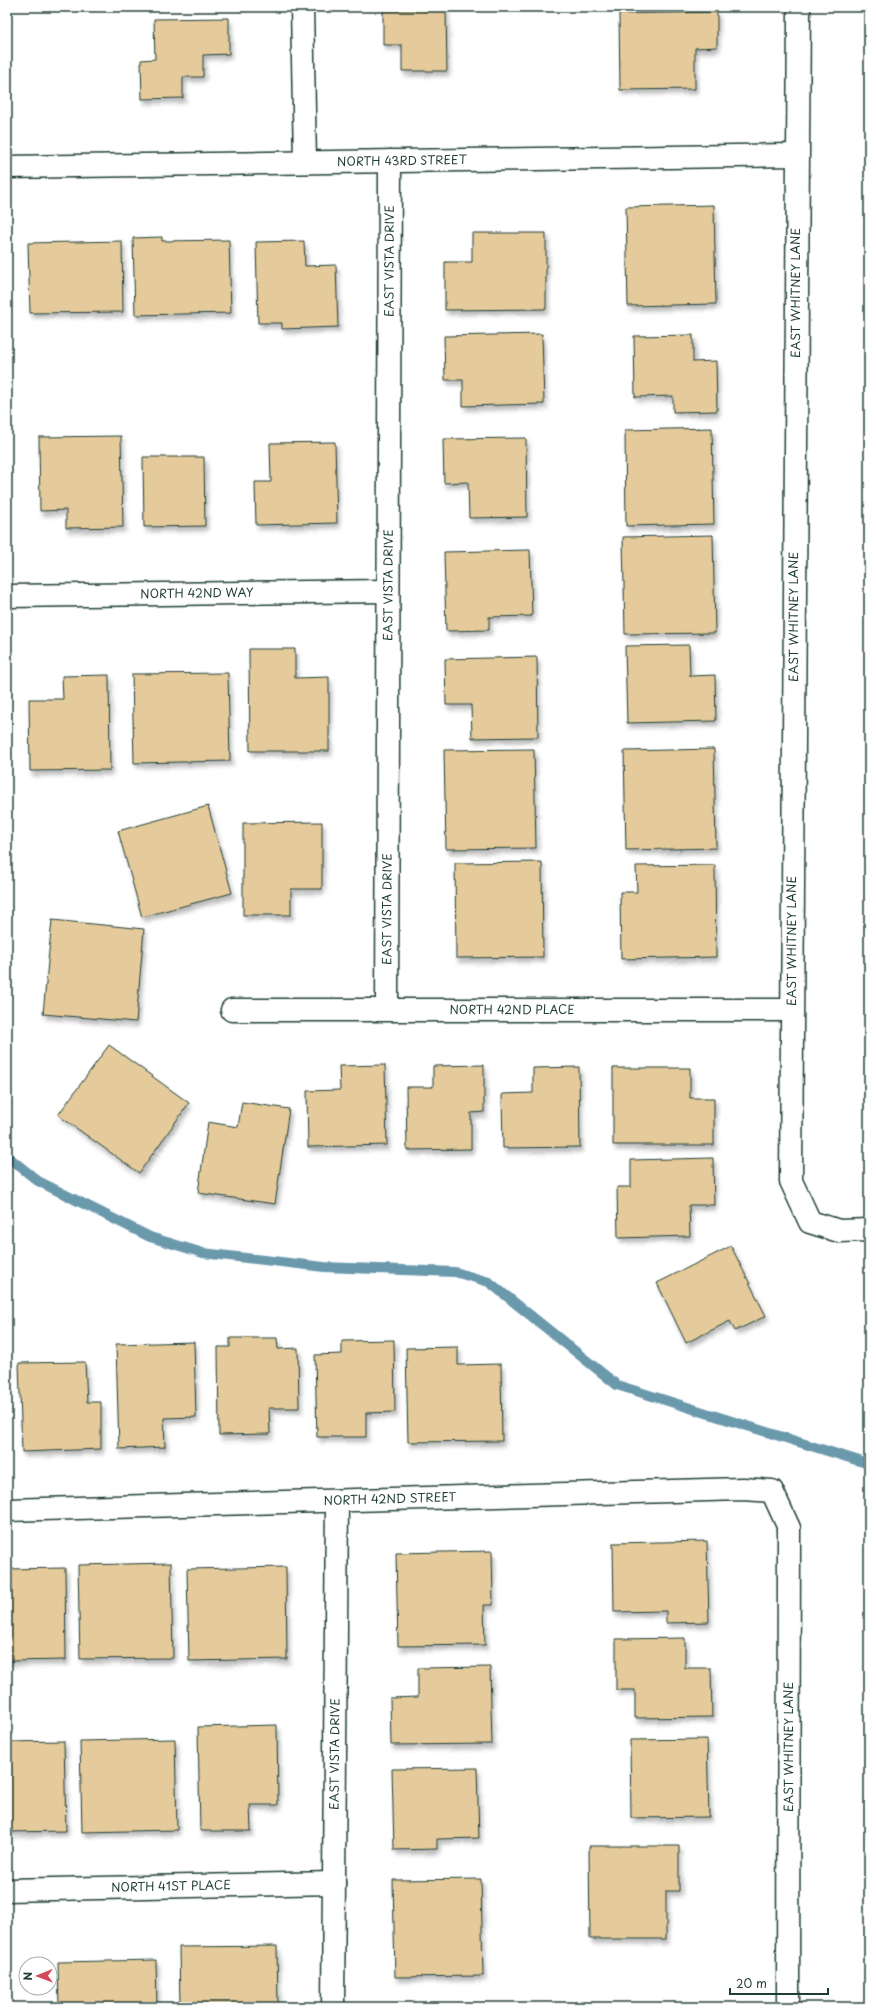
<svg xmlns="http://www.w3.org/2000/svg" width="876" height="2014" viewBox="0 0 876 2014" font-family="'Playpen Sans',sans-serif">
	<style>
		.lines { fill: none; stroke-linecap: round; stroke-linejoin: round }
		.stream { stroke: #6a99ac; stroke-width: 10 }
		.building { fill: #e5cb9b; stroke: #1f3d34; filter: url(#shadow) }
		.street-casing { stroke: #1f3d34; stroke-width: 25 }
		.street { stroke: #fff; stroke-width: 22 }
		.labels { text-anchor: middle; stroke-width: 3; stroke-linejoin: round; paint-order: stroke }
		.street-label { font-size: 12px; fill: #1f3d34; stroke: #fff }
	</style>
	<defs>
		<filter id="shadow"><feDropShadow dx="2.5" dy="4.5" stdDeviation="2" flood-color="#0004"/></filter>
	</defs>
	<rect width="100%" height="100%" fill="#fff"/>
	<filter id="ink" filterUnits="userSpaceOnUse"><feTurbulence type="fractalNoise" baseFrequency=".025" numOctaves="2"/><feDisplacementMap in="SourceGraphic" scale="8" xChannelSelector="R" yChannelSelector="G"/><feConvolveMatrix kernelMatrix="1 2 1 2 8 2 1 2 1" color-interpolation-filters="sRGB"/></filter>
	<g filter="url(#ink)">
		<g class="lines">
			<path class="stream" d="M 7,1156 L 38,1181 L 150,1237 L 203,1253 L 324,1267 L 455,1272 L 489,1282 L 617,1385 L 869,1464"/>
		</g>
		<path class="building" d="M 446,9 L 447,71 L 402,71 L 402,45 L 383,45 L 383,10 Z
			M 717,12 L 717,47 L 695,48 L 695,89 L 620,90 L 619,14 Z
			M 229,18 L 229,54 L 203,55 L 203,77 L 183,77 L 183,98 L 142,99 L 141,60 L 155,59 L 154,19 Z
			M 714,205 L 716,304 L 628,306 L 626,207 Z
			M 472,233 L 546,233 L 546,309 L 445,310 L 445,262 L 472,262 Z
			M 162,237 L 162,241 L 229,240 L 231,313 L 135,315 L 133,238 Z
			M 122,241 L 123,312 L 30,313 L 28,243 Z
			M 304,241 L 305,266 L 336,265 L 338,327 L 282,329 L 282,323 L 258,323 L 256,242 Z
			M 542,334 L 544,404 L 463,406 L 463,380 L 445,380 L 444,336 Z
			M 693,335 L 693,362 L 716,361 L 717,411 L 673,412 L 673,396 L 635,397 L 634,336 Z
			M 712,428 L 714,524 L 626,526 L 625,430 Z
			M 121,436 L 123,527 L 66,528 L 66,510 L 40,511 L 39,437 Z
			M 526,438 L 527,517 L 469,518 L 468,482 L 444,483 L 443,439 Z
			M 335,442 L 337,523 L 256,525 L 255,482 L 271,482 L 270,443 Z
			M 143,457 L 204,457 L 205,526 L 144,527 Z
			M 713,535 L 715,633 L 625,634 L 623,537 Z
			M 530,550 L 532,616 L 489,617 L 489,630 L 446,631 L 444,552 Z
			M 689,645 L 690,676 L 715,675 L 716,721 L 627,723 L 625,646 Z
			M 249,649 L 295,649 L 295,678 L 329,677 L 329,751 L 250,751 Z
			M 537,657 L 538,737 L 472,738 L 471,705 L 446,705 L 445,659 Z
			M 228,673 L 230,761 L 134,763 L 132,674 Z
			M 109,675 L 110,770 L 30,771 L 29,699 L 63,699 L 62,676 Z
			M 534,749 L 536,848 L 446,849 L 444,750 Z
			M 714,749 L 716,848 L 626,850 L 624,751 Z
			M 208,806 L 232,893 L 142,917 L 118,831 Z
			M 322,822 L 322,889 L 291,889 L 291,915 L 243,915 L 243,823 Z
			M 542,862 L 543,957 L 456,958 L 455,863 Z
			M 715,865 L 716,957 L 621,959 L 620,892 L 637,892 L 636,866 Z
			M 52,920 L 144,929 L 136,1022 L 43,1014 Z
			M 109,1045 L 189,1103 L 139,1173 L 58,1115 Z
			M 385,1065 L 387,1145 L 308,1147 L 307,1091 L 340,1090 L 339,1066 Z
			M 484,1065 L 484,1112 L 471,1113 L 471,1149 L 407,1150 L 406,1087 L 433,1087 L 433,1066 Z
			M 579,1067 L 580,1147 L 503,1148 L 502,1094 L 533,1093 L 533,1068 Z
			M 613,1068 L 690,1068 L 690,1098 L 714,1098 L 714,1145 L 613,1145 Z
			M 242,1102 L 289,1109 L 275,1204 L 198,1193 L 208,1122 L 238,1127 Z
			M 713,1158 L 714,1205 L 689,1205 L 690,1236 L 618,1238 L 617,1187 L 631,1187 L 631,1160 Z
			M 731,1246 L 766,1316 L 735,1331 L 730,1321 L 686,1343 L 657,1283 Z
			M 230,1338 L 277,1338 L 278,1349 L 298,1348 L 299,1408 L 269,1408 L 270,1434 L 219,1435 L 218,1347 L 230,1347 Z
			M 394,1340 L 395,1412 L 366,1413 L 366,1437 L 317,1437 L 315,1355 L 342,1354 L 342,1341 Z
			M 194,1342 L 196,1417 L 164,1418 L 165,1447 L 119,1449 L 116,1344 Z
			M 458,1347 L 458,1365 L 501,1364 L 502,1441 L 408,1442 L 406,1348 Z
			M 85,1362 L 87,1402 L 101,1402 L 101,1449 L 22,1452 L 19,1363 Z
			M 707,1541 L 709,1622 L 666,1623 L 666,1611 L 614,1612 L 613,1543 Z
			M 492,1551 L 493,1605 L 484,1605 L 485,1645 L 398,1646 L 396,1553 Z
			M 171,1563 L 173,1658 L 80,1659 L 78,1565 Z
			M 286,1567 L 287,1659 L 189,1661 L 187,1569 Z
			M 65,1568 L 66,1660 L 7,1661 L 7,1569 Z
			M 685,1638 L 685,1668 L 711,1668 L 712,1717 L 635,1718 L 635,1690 L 616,1690 L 616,1639 Z
			M 490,1667 L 492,1744 L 391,1745 L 390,1698 L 418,1697 L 418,1668 Z
			M 277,1725 L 278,1805 L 250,1805 L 251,1831 L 200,1831 L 198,1727 Z
			M 175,1739 L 177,1830 L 82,1832 L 80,1741 Z
			M 707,1739 L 709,1817 L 631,1818 L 630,1740 Z
			M 64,1741 L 66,1831 L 7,1832 L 7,1742 Z
			M 477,1768 L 479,1838 L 437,1839 L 437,1849 L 394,1850 L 392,1769 Z
			M 589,1846 L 679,1846 L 679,1891 L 666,1891 L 666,1939 L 590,1939 Z
			M 481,1879 L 483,1976 L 395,1977 L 393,1880 Z
			M 277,1946 L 278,2007 L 180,2007 L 179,1947 Z
			M 156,1960 L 157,2007 L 59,2007 L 58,1962 Z
			M 686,2005 L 686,2007 L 604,2007 L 604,2006 Z"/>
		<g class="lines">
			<g class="street-casing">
				<g id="street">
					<path d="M 302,7 L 305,162"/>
					<path d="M 799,7 L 791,1181 L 810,1222 L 839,1231 L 869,1230"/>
					<path id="s1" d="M 7,167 L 797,155"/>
					<path id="s2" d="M 7,596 L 387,591"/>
					<path id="s3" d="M 387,1009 L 390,161"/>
					<path id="s4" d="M 232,1010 L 791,1010"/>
					<path id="s5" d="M 7,1510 L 743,1489 L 772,1491 L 789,1528 L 788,2007"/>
					<path id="s6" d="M 7,1890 L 334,1883"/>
					<path id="s7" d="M 333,2007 L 337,1501"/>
				</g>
			</g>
			<use href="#street" class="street"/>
		</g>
	</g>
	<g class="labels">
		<g class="street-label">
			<text dy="4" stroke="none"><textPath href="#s1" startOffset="395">NORTH 43RD STREET</textPath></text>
			<text dy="4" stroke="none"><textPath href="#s3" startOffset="748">EAST VISTA DRIVE</textPath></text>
			<text transform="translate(796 293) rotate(-90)" y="4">EAST WHITNEY LANE</text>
			<text dy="4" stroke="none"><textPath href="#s3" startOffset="424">EAST VISTA DRIVE</textPath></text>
			<text dy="4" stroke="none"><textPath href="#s2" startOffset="190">NORTH 42ND WAY</textPath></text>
			<text transform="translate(794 617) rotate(-90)" y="4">EAST WHITNEY LANE</text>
			<text dy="4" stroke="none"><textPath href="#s3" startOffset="100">EAST VISTA DRIVE</textPath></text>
			<text transform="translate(792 941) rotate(-90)" y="4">EAST WHITNEY LANE</text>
			<text dy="4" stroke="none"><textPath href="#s4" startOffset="280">NORTH 42ND PLACE</textPath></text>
			<text dy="4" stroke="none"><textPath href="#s5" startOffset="383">NORTH 42ND STREET</textPath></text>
			<text transform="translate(789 1747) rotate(-90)" y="4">EAST WHITNEY LANE</text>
			<text dy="4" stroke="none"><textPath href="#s7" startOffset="253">EAST VISTA DRIVE</textPath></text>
			<text dy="4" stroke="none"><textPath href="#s6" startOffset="164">NORTH 41ST PLACE</textPath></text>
		</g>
	</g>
	<rect width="876" height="2014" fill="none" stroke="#fff" stroke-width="24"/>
	<rect x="12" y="12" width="852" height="1990" fill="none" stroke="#1f3d34" stroke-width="1.5" filter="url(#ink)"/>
	<g transform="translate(38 1976) rotate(269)"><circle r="19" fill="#ffffff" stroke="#a5b1ae"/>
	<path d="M0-3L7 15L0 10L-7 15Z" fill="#d1495b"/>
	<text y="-6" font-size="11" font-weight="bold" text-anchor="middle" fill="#1f3d34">N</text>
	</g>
	<path d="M730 1988v6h98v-6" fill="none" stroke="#1f3d34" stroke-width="2"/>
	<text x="736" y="1988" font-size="12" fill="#1f3d34" stroke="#ffffff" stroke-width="3" paint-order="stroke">20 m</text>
</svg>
